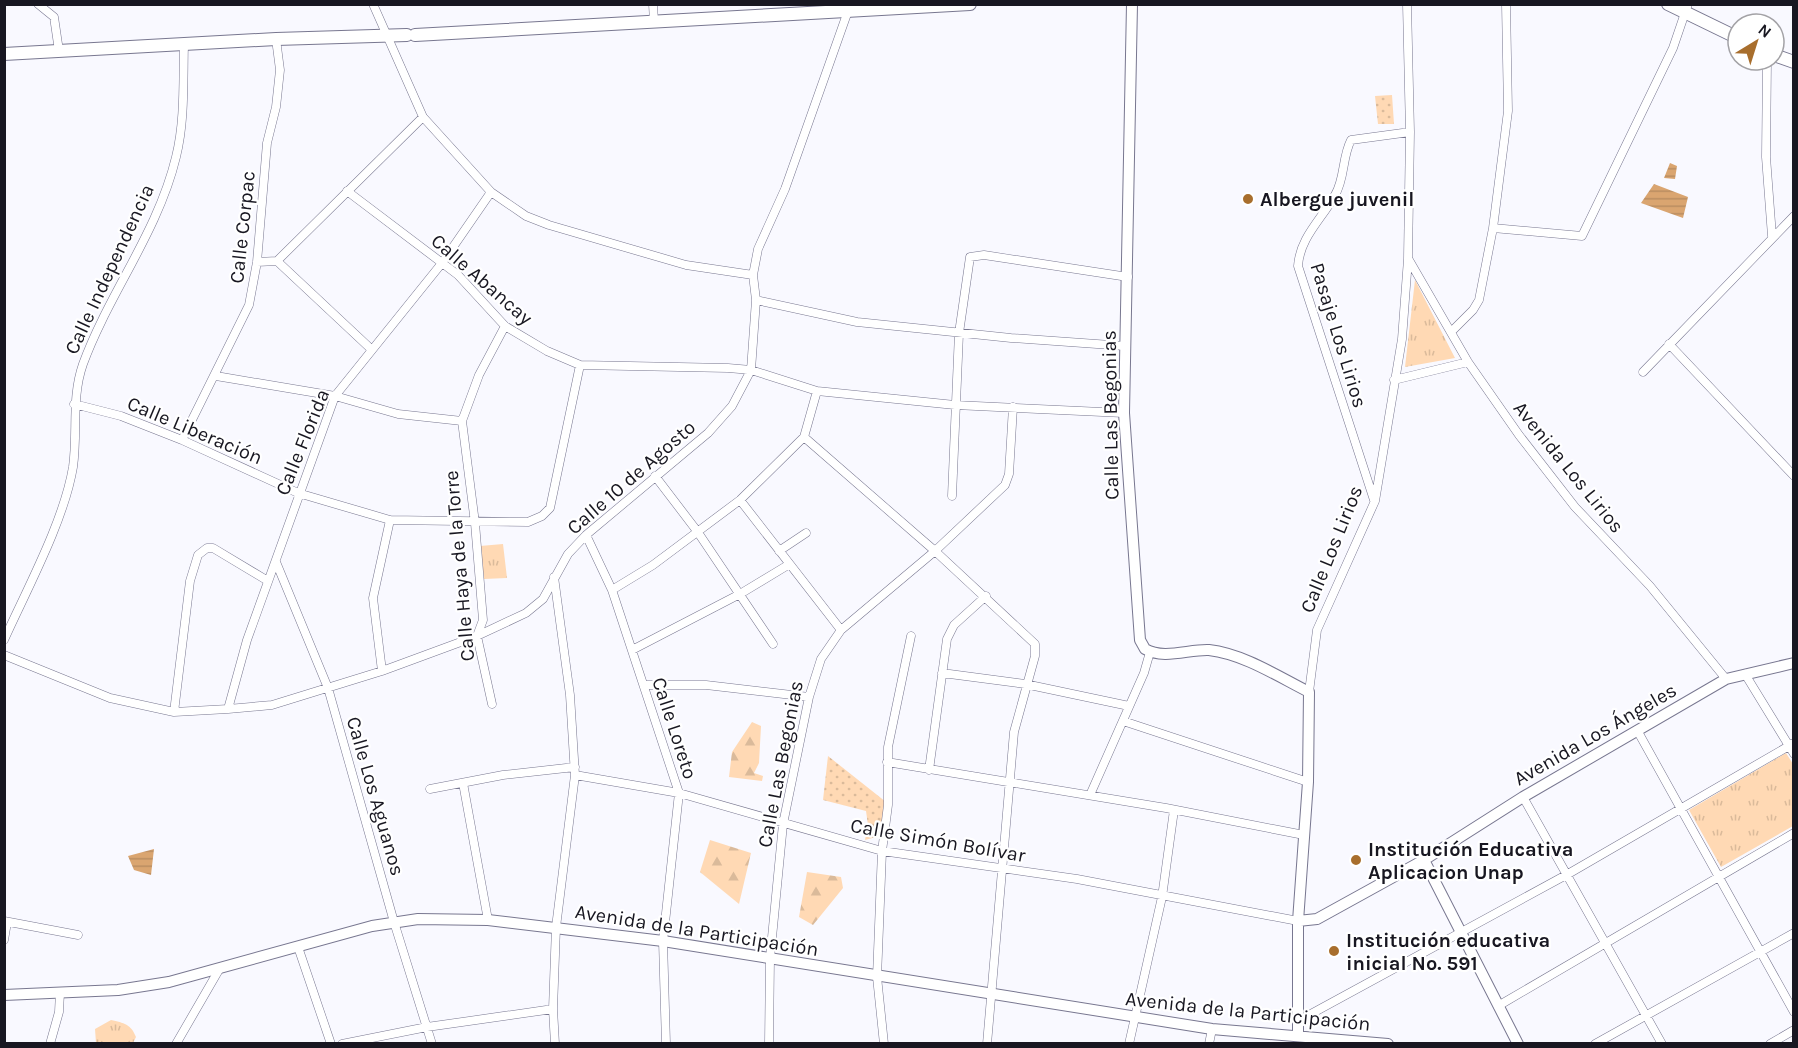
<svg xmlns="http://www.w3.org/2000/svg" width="1798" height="1048" viewBox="0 0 1798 1048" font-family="Karla,sans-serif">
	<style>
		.grass { fill: url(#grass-dots) }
		.forest { fill: url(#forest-firs) }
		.park { fill: url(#park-tufts) }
		.water { fill: url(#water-rules) }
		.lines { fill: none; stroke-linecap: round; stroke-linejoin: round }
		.street-casing { stroke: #787790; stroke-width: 9 }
		.secondary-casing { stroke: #787790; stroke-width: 12 }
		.primary-casing { stroke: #787790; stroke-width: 14 }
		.street { stroke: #fff; stroke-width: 8 }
		.secondary { stroke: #fff; stroke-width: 10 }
		.primary { stroke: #fff; stroke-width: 12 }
		.poi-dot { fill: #a86e2d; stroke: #fff; stroke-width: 2 }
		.labels { text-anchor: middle; stroke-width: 4.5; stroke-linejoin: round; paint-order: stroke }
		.poi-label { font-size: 20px; font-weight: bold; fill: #181721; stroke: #fff; text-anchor: start }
		.street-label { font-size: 20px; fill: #181721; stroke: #fff }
	</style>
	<defs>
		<pattern id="grass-dots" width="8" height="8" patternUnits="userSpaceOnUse" patternTransform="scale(1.5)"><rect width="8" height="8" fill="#ffd9b4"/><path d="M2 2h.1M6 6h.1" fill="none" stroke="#daba9a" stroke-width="1.8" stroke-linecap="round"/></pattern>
		<pattern id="forest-firs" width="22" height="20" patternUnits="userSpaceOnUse" patternTransform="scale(1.5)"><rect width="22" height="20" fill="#ffd9b4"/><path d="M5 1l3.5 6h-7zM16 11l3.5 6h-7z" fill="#daba9a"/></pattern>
		<pattern id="park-tufts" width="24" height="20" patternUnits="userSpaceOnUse" patternTransform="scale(1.5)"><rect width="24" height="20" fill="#ffd9b4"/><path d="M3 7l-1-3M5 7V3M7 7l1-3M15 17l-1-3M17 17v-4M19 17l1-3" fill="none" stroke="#daba9a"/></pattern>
		<pattern id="water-rules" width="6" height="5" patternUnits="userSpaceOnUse" patternTransform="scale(1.5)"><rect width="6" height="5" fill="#daa570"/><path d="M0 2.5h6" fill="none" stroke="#ba8d61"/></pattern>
	</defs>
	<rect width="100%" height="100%" fill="#f9f9ff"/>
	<path class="grass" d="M 1392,95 L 1394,124 L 1378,124 L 1375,96 Z
		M 828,756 L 886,802 L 880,836 L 865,840 L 868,825 L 866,811 L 823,800 Z"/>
	<path class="forest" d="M 752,722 L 761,726 L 759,763 L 754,773 L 763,776 L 762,781 L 729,777 L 732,752 Z
		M 710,840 L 751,853 L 739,904 L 700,872 Z
		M 807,872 L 841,877 L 843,888 L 813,925 L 799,917 Z"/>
	<path class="park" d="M 1415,280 L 1455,358 L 1405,367 Z
		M 503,544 L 507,578 L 484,579 L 480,546 Z
		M 1786,753 L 1793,764 L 1793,826 L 1721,867 L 1689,810 Z
		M 111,1020 C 124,1023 131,1024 136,1037 L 133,1043 L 96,1043 L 95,1029 Z"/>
	<path class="water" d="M 1670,163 L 1677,166 L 1675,179 L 1664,178 Z
		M 1654,184 L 1688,197 L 1683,218 L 1641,203 Z
		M 154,849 L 151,875 L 134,870 L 128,856 Z"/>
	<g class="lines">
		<g class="street-casing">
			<path id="street" d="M 38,4 L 54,17 L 59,51
				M 373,4 L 423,117 L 491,192 L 526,216 L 549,225 L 686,265 L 753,275
				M 653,4 L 654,22
				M 1767,60 L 1766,157 L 1772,236
				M 347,191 L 458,275 L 505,326 L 547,351 L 580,365 L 728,368 L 751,370 L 817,391 L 955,405 L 1124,413
				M 1493,228 L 1582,236 L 1673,48 L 1688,4
				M 1409,260 L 1468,362 L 1519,435 L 1575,507 L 1650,586 L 1726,679
				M 277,261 L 423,117
				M 257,262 L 277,261 L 371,349
				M 756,300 L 857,322 L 1011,338 L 1125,346
				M 1451,332 L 1473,310 L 1479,300 L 1493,228 L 1508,111 L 1506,4
				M 1669,344 L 1794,476
				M 1643,372 L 1794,216
				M 216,376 L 335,396 L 398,414 L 462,421
				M 1394,380 L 1468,362
				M 74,404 L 121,416 L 182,440 L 298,493 L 390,520 L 528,522 L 542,516 L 550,508 L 580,365
				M 804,437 L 935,551 L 1035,644 L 1035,656 L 1014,732 L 987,1044
				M 182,440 L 249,305 L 257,262 L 267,143 L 276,107 L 280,70 L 276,39
				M 655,476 L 697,531 L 773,644
				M 952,496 L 959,333 L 970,257 L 984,255 L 1128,277
				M 740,500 L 841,630
				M 1374,500 L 1298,266 C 1300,237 1322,219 1335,195 C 1345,179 1342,157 1351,140 L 1410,132
				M 586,535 L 612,590 L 679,793 L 663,941 L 666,1044
				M 779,551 L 806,533
				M 276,562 L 328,688 L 394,922 L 432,1044
				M 554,577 L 570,695 L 575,775 L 556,927 L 553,1009 L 555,1044
				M 612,590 L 653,565 L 740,500 L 804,437 L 817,391
				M 4,640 C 27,589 64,521 73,467 C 78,432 71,398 83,364 C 109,293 158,232 176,157 C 185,121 183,82 184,44
				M 632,650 L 740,594 L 788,565
				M 4,655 L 110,698 L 174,712 L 228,709 L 272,705 L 382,671 L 477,636 L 526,613 L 543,599 L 568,554 L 586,535 L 708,433 L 732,406 L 751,370 L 756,300 L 753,275 L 758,249 L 785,189 L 848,11
				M 382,671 L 373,598 L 390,520
				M 942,673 L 1025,684 L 1129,706
				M 1745,674 L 1794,754
				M 645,685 L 706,685 L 809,697
				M 1309,692 L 1317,630 L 1375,501 L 1402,339 L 1408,259 L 1410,132 L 1407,4
				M 492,704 L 477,636 L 483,620 L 475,523 L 462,421 L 479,375 L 505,326
				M 228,709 L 247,640 L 335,396 L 442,263 L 491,192
				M 174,712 L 190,581 L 198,555 L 207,548 L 213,548 L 268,581
				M 1123,721 L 1308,782
				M 1637,730 L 1794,1012
				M 887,762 L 1166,808 L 1304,835
				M 929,770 L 947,639 L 954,625 L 986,596
				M 575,775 L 679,793 L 882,851 L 1077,879 L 1298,921
				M 463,783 L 488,920
				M 430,789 L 503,775 L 575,767
				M 1090,795 L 1144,673 L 1150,652
				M 1523,797 L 1662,1044
				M 4,921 L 78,935
				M 4,940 L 7,922
				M 298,947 L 331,1044
				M 1498,1006 L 1794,833
				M 1298,1021 L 1568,874 L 1794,743
				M 50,1044 L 59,1012 L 60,992
				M 176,1044 L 220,968
				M 342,1044 L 427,1027 L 553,1009
				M 769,1044 L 770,958 L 783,824 L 809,697 L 821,659 L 841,630 L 935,551 L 1005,485 L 1009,474 L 1013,407
				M 884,1044 L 877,977 L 882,851 L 888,805 L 888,747 L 911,636
				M 1129,1044 L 1162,897 L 1174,810
				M 1209,1044 L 1212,1029
				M 1595,1044 L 1794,933
				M 1770,1044 L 1794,1030"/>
		</g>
		<g class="secondary-casing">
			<path id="secondary" d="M 1132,4 L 1124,413 L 1140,640 L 1145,649 C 1164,660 1189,649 1209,650 C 1244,654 1279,677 1309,692 L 1308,782 L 1298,921 L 1298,1036
				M 1424,860 L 1518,1044
				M 1298,921 L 1317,919 L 1424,860 L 1523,797 L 1726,679 L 1794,663
				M 4,995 L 118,990 L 169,982 L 372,926 L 418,919 L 488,920 L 663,941 L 1212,1029 L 1388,1044"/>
		</g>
		<g class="primary-casing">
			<path id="primary" d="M 1668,4 L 1738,38
				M 415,35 L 970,4
				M 4,54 L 276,39 L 407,35
				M 1774,55 L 1794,62"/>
		</g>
		<use href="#street" class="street"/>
		<use href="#secondary" class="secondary"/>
		<use href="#primary" class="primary"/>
	</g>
	<g class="poi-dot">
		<circle cx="1248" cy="199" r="6"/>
		<circle cx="1356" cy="860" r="6"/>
		<circle cx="1334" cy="951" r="6"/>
	</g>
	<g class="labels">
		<g class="poi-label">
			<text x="1260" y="206">Albergue juvenil</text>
			<text x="1368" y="856">Institución Educativa<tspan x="1368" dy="23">Aplicacion Unap</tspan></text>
			<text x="1346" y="947">Institución educativa<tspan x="1346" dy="23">inicial No. 591</tspan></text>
		</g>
		<g class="street-label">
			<text transform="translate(242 227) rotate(-84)" y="7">Calle Corpac</text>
			<text transform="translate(109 269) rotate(-65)" y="7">Calle Independencia</text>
			<text transform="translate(482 279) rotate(41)" y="7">Calle Abancay</text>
			<text transform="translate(1339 335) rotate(73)" y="7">Pasaje Los Lirios</text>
			<text transform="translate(1110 415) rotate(-91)" y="7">Calle Las Begonias</text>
			<text transform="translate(195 430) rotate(23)" y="7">Calle Liberación</text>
			<text transform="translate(302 442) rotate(-68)" y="7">Calle Florida</text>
			<text transform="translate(1569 467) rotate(51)" y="7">Avenida Los Lirios</text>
			<text transform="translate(631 477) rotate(-41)" y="7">Calle 10 de Agosto</text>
			<text transform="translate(1331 549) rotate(-68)" y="7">Calle Los Lirios</text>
			<text transform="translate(459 566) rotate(-95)" y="7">Calle Haya de la Torre</text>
			<text transform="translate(675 728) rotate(72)" y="7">Calle Loreto</text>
			<text transform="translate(1595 734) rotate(-30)" y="7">Avenida Los Ángeles</text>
			<text transform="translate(780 764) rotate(-79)" y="7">Calle Las Begonias</text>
			<text transform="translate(376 796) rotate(74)" y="7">Calle Los Aguanos</text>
			<text transform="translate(938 840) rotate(10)" y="7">Calle Simón Bolívar</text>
			<text transform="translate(697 930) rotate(9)" y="7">Avenida de la Participación</text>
			<text transform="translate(1248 1011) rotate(6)" y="7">Avenida de la Participación</text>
		</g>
	</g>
	<rect width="1798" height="1048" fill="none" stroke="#181721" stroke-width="12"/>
	<g transform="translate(1756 42) rotate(38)"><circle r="28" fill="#ffffff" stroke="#a3a2a6" stroke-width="1.5"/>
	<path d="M0-4.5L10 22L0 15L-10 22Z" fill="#a86e2d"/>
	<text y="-9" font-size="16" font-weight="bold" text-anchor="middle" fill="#181721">N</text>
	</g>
</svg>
